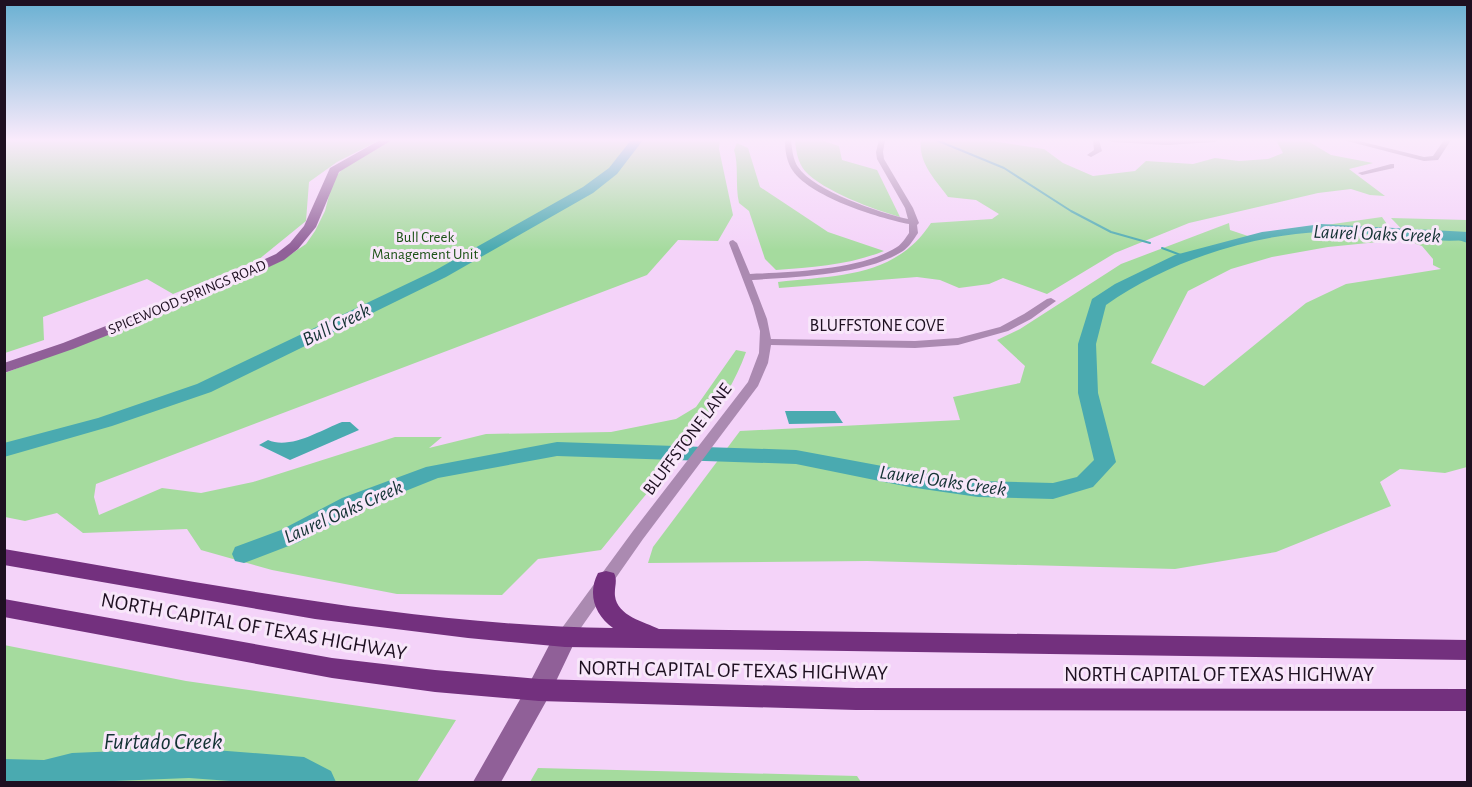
<svg xmlns="http://www.w3.org/2000/svg" width="1472" height="787" viewBox="0 0 1472 787" font-family="'Alegreya Sans',sans-serif">
	<style>
		.green { fill: #a5db9e }
		.water { fill: #4aaab0 }
		.lines { fill: none; stroke-linecap: round; stroke-linejoin: round }
		.stream { stroke: #4aaab0; stroke-width: 2 }
		.river { fill: #4aaab0; fill-rule: evenodd }
		.minor { fill: #ab8ab1; fill-rule: evenodd }
		.secondary { fill: #906098; fill-rule: evenodd }
		.trunk { fill: #73307e; fill-rule: evenodd }
		.labels { text-anchor: middle; stroke-width: 6; stroke-linejoin: round; paint-order: stroke }
		.far-park-label { font-size: 15px; fill: #1c5216; stroke: #f8e7fa }
		.far-street-label { font-size: 15px; fill: #1e1021; stroke: #f8e7fa }
		.street-label { font-size: 18px; fill: #1e1021; stroke: #f8e7fa }
		.water-label { font-size: 20px; font-style: italic; fill: #153335; stroke: #f8e7fa }
		.near-street-label { font-size: 21px; fill: #1e1021; stroke: #f8e7fa }
		.near-water-label { font-size: 24px; font-style: italic; fill: #153335; stroke: #f8e7fa }
	</style>
	<rect width="100%" height="100%" fill="#f4d3f9"/>
	<path class="green" d="M 5,140 L 380,140 L 337,162 L 309,182 L 306,221 L 258,260 L 173,294 L 147,279 L 43,317 L 44,340 L 5,353 Z
		M 392,140 L 720,140 L 719,149 L 733,215 L 718,241 L 678,240 L 647,275 L 96,484 L 94,497 L 99,515 L 162,488 L 201,493 L 253,482 L 395,437 L 442,437 L 429,448 L 486,434 L 611,432 L 676,419 L 696,407 L 736,350 L 746,352 C 725,410 687,446 648,492 C 632,511 617,531 601,550 L 538,559 L 502,595 L 397,594 L 272,570 L 201,550 L 187,529 L 83,533 L 57,513 L 25,521 L 5,517 L 5,373 L 189,302 L 281,261 L 306,244 L 315,231 L 325,211 L 333,180 L 345,166 Z
		M 795,140 L 821,140 L 839,146 L 842,160 L 877,170 L 900,217 C 875,210 823,191 805,171 C 798,163 796,151 795,140 Z
		M 921,140 L 985,140 L 1044,149 L 1063,163 L 1093,176 L 1135,171 L 1146,161 L 1193,164 L 1215,158 L 1239,161 L 1268,159 L 1283,153 L 1276,140 L 1306,140 L 1331,155 L 1373,163 L 1349,169 L 1385,196 L 1370,195 L 1351,189 L 1318,193 L 1189,223 L 1115,253 L 1047,294 L 1003,278 L 989,284 L 959,288 L 940,280 L 917,277 L 779,288 L 778,282 C 837,275 895,278 931,223 L 992,219 L 999,214 L 976,200 L 948,197 C 935,179 918,163 921,140 Z
		M 737,143 L 748,148 L 760,187 L 828,232 L 884,251 C 849,265 814,267 776,270 L 765,259 L 749,211 L 739,203 C 735,185 739,165 734,150 Z
		M 1382,217 L 1398,240 L 1328,247 L 1272,257 L 1231,269 L 1188,291 L 1151,363 L 1204,386 L 1306,303 L 1346,284 L 1441,269 L 1433,265 L 1433,259 L 1422,246 L 1416,244 L 1391,218 L 1467,220 L 1467,467 L 1445,473 L 1400,469 L 1380,482 L 1391,506 L 1276,552 L 1175,569 L 867,561 L 648,563 L 653,547 L 740,431 L 960,420 L 953,397 L 1020,383 L 1025,366 L 997,340 L 1020,329 L 1121,264 L 1229,223 L 1230,230 L 1248,236 Z
		M 4,645 L 186,681 L 456,720 L 417,782 L 5,782 Z
		M 538,768 L 857,776 L 861,782 L 530,782 Z"/>
	<path class="water" d="M 785,411 L 835,411 L 843,423 L 789,424 Z
		M 342,422 L 350,422 L 359,430 L 290,460 L 259,445 L 268,440 C 290,450 321,430 342,422 Z"/>
	<g class="lines">
		<path class="stream" d="M 936,140 L 1004,168 L 1071,211 L 1111,232 L 1150,243
			M 1453,237 L 1468,242
			M 1162,248 L 1186,257"/>
		<path class="river" d="M 631,140 L 643,140 L 617,174 L 593,193 L 446,277 L 211,392 L 112,426 L 4,457 L 4,443 L 98,418 L 197,384 L 434,271 L 583,187 L 609,168 Z
			M 1321,224 L 1468,232 L 1468,240 C 1419,244 1370,230 1321,232 C 1248,235 1165,263 1106,305 L 1096,344 L 1098,393 L 1116,462 L 1093,487 L 1053,499 L 978,497 L 909,487 L 796,464 L 557,456 L 438,478 L 358,510 L 299,542 L 244,563 L 235,561 L 232,554 L 235,547 L 281,530 L 342,498 L 426,467 L 557,442 L 796,450 L 909,471 L 978,481 L 1053,483 L 1077,477 L 1094,460 L 1078,393 L 1078,344 L 1092,299 L 1115,284 L 1175,255 L 1262,232 Z
			M 189,748 L 304,757 L 331,771 L 336,782 L 244,782 L 189,778 L 89,782 L 4,782 L 4,759 L 44,760 L 72,753 Z"/>
		<path class="minor" d="M 785,140 L 791,140 C 792,149 793,160 798,167 C 814,191 880,213 908,219 L 905,208 L 877,159 L 876,152 L 879,140 L 885,140 L 883,152 L 884,159 L 913,208 L 919,223 L 917,225 L 918,233 C 914,239 909,247 903,251 C 866,275 796,277 752,280 L 767,319 L 771,339 L 915,341 L 958,338 L 1000,327 L 1024,314 L 1047,299 L 1051,298 L 1056,301 L 1031,319 L 1008,331 L 958,345 L 915,348 L 771,345 L 768,363 L 758,386 L 643,539 L 571,642 L 565,644 L 559,642 L 557,637 L 559,632 L 633,531 L 748,382 L 759,353 L 760,331 L 753,306 L 729,243 L 730,241 L 733,240 L 737,243 L 750,274 C 792,272 861,270 897,247 C 902,244 906,237 909,233 L 909,224 C 878,218 807,196 791,168 C 786,159 785,149 785,140 Z
			M 1093,140 L 1099,140 L 1102,151 L 1091,157 L 1087,155 L 1094,150 Z
			M 1109,140 L 1218,140 L 1215,142 L 1167,145 L 1112,142 Z
			M 1343,140 L 1355,140 L 1424,157 L 1433,156 L 1444,140 L 1451,140 L 1438,160 L 1424,161 Z
			M 1391,164 L 1394,164 L 1394,168 L 1362,175 L 1358,173 Z"/>
		<path class="secondary" d="M 380,140 L 392,140 L 339,172 L 316,227 L 298,249 L 284,260 L 209,295 L 73,349 L 4,373 L 4,363 L 63,343 L 199,289 L 276,254 L 290,243 L 304,226 L 330,168 Z
			M 565,627 L 573,630 L 577,637 L 548,698 L 501,782 L 473,782 L 530,682 L 557,630 Z"/>
		<path class="trunk" d="M 4,549 C 206,583 409,625 613,628 C 595,615 587,594 598,573 L 606,571 L 614,573 C 618,581 614,587 615,596 C 617,616 645,622 659,629 L 1468,640 L 1468,660 L 565,647 L 468,638 L 315,619 L 4,565 Z
			M 4,599 L 332,658 L 435,670 L 539,679 L 856,688 L 1468,689 L 1468,711 L 856,710 L 539,701 L 435,692 L 332,678 L 4,617 Z"/>
	</g>
	<linearGradient id="sky" x2="0" y2="1"><stop stop-color="#69b0d2"/><stop offset="0.56" stop-color="#faebfc"/><stop offset="1" stop-color="#faebfc" stop-opacity="0"/></linearGradient>
	<rect width="1472" height="250" fill="url(#sky)"/>
	<g class="labels">
		<g class="far-park-label">
			<text x="425" y="242">Bull Creek<tspan x="425" dy="17">Management Unit</tspan></text>
		</g>
		<g class="far-street-label">
			<text transform="translate(187 297) rotate(-23)" y="5">SPICEWOOD SPRINGS ROAD</text>
		</g>
		<g class="street-label">
			<text x="877" y="331">BLUFFSTONE COVE</text>
			<text transform="translate(687 439) rotate(-53)" y="6">BLUFFSTONE LANE</text>
		</g>
		<g class="water-label">
			<text transform="translate(1377 233) rotate(2)" y="7">Laurel Oaks Creek</text>
			<text transform="translate(336 324) rotate(-26)" y="7">Bull Creek</text>
			<text transform="translate(943 480) rotate(8)" y="7">Laurel Oaks Creek</text>
			<text transform="translate(343 511) rotate(-24)" y="7">Laurel Oaks Creek</text>
		</g>
		<g class="near-street-label">
			<text transform="translate(254 626) rotate(10)" y="7">NORTH CAPITAL OF TEXAS HIGHWAY</text>
			<text transform="translate(733 670) rotate(1)" y="7">NORTH CAPITAL OF TEXAS HIGHWAY</text>
			<text x="1219" y="681">NORTH CAPITAL OF TEXAS HIGHWAY</text>
		</g>
		<g class="near-water-label">
			<text x="163" y="749">Furtado Creek</text>
		</g>
	</g>
	<rect width="1472" height="787" fill="none" stroke="#1e1021" stroke-width="12"/>
</svg>
